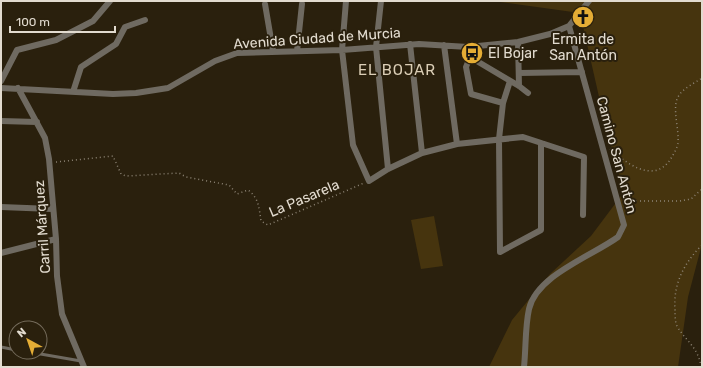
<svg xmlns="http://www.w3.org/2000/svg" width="703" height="368" viewBox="0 0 703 368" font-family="Rubik,sans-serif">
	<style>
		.green { fill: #46340e }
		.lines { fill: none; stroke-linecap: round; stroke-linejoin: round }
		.path { stroke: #8d8475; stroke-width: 1.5; stroke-dasharray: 1 3; stroke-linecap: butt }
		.lane { stroke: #6f6a61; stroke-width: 3 }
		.street { stroke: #6f6a61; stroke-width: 6 }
		.labels { text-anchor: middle; stroke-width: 4; stroke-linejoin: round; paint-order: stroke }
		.street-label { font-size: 14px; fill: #e2dbcf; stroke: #2a200d }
		.poi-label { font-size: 14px; fill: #e2dbcf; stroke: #2a200d }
		.neighbourhood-label { font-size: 15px; letter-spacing: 1px; fill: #dbceb6; stroke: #2a200d }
	</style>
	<rect width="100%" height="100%" fill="#2a200d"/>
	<path class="green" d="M 493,1 L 702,1 L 702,244 L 688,297 L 678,367 L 489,367 L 512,320 L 550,274 L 591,236 L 624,192 L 607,132 L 580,13 Z
		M 434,216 L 443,266 L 421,269 L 411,220 Z"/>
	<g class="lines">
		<path class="path" d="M 610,149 C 626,163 653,184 670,160 C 673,155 677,149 678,143 C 679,130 674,115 676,103 C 678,90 692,85 702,78
			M 56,162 L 113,156 L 121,174 L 126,176 L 179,173 L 186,177 L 229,185 L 237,194 L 248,190 C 259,198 259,208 261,221 L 268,225 L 364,183
			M 624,201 L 680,201 L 691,199 L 702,189
			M 701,367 C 698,346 686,342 677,326 C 675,322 675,315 675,310 C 673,284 684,263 702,245"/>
		<path class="lane" d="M 1,347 L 16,350
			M 29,352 L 81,361"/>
		<path class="street" d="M 346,1 L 342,50 L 353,145 L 369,181 L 388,169 L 422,153 L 457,144 L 523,137 L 584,157 L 583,215
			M 381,1 L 376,47 L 388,169
			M 265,4 L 273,51
			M 518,42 L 519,86
			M 410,44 L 422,153
			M 444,45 L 457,144
			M 468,47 L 470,57 L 466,67 L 471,94 L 503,103
			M 297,51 L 302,4
			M 470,57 L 519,86 L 528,93
			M 519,73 L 582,72
			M 1,81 L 17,50 L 56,40 L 93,21 L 110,1
			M 510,81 L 503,103 L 499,139 L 500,252 L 541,230 L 541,143
			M 1,88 L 113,94 L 136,93 L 168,88 L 215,61 L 237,53 L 342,50 L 419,44 L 468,47 L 518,42 L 550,34 L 569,26 L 589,1
			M 18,88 L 45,138 L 49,159 L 56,239 L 57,276 L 62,314 L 84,367
			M 73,92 L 81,67 L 116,44 L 125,27 L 145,20
			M 1,121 L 37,122
			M 1,207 L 52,209
			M 1,253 L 56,239
			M 524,367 C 526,348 525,327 529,309 C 537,275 592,256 618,237 L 624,225 L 569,26"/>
	</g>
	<defs>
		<g id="church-disc" transform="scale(1.15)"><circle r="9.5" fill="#e5ad35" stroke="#2a200d"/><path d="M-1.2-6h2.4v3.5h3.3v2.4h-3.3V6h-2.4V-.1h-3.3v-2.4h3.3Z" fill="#111"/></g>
		<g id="bus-disc" transform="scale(1.15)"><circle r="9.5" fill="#e5ad35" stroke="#2a200d"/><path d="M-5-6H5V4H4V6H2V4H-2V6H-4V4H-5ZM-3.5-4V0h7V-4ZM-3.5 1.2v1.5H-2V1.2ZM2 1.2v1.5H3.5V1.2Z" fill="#111"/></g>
	</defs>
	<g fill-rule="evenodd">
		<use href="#church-disc" x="583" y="17"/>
		<use href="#bus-disc" x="472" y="53"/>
	</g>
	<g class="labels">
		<g class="street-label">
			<text transform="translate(317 38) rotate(-4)" y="5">Avenida Ciudad de Murcia</text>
			<text transform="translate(617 155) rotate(75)" y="5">Camino San Antón</text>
			<text transform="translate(304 198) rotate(-23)" y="5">La Pasarela</text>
			<text transform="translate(42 227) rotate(-94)" y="5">Carril Márquez</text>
		</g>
		<g class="poi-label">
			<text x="583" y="44">Ermita de<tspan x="583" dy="16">San Antón</tspan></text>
			<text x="488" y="58" text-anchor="start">El Bojar</text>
		</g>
		<g class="neighbourhood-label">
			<text x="397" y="75">EL BOJAR</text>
		</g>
	</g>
	<rect width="703" height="368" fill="none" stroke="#e2dbcf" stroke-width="4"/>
	<g transform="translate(28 340) rotate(320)"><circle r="19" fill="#2a200d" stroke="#746b5b"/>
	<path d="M0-3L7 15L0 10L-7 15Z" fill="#e5ad35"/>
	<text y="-6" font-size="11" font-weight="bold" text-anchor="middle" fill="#e2dbcf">N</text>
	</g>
	<path d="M10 26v6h105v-6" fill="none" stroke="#e2dbcf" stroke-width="2"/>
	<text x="16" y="26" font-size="12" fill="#e2dbcf" stroke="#2a200d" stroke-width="3" paint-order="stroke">100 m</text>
</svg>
